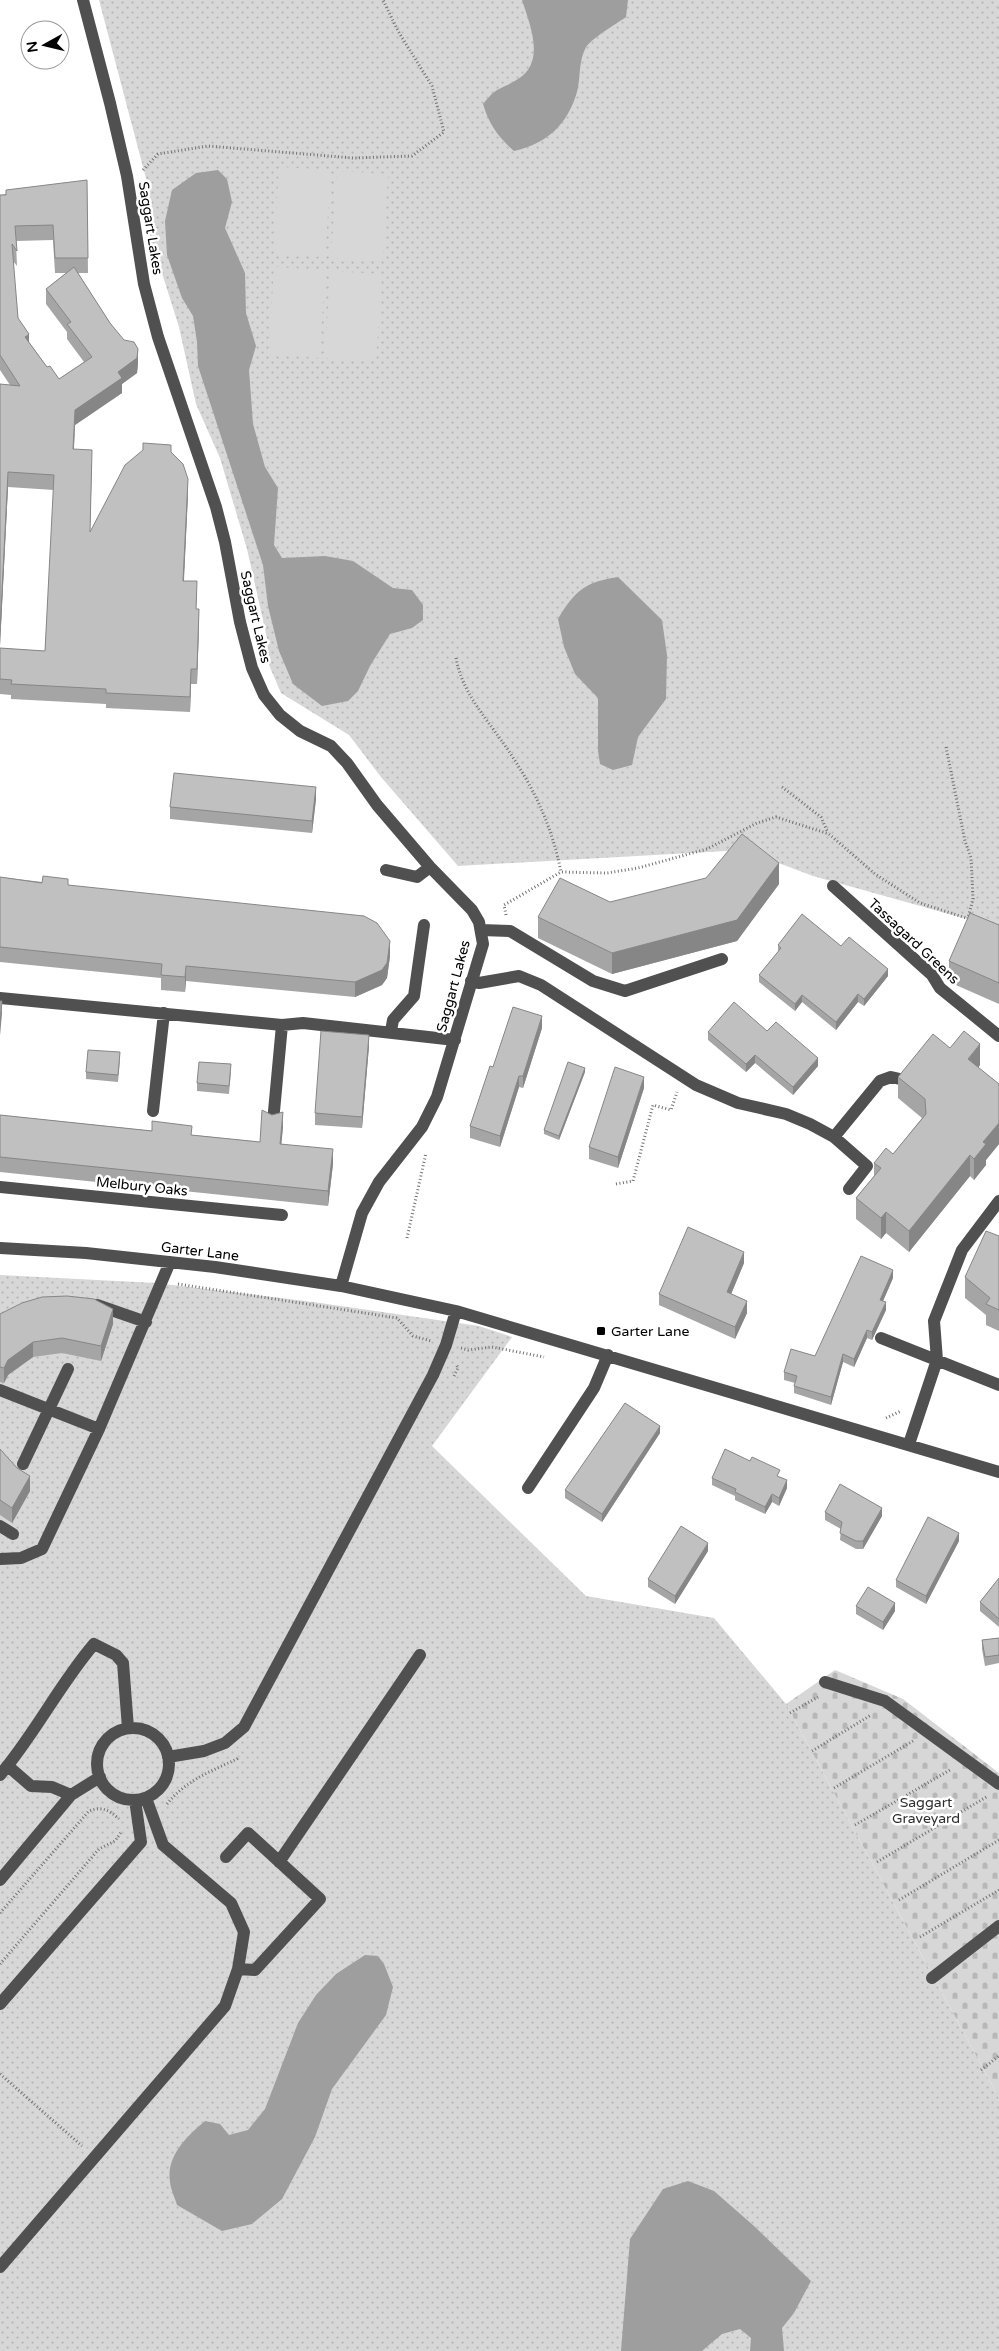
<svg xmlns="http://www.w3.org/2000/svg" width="999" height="2351" viewBox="0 0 999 2351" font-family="'Varela Round',sans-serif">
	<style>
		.green { fill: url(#green-dots) }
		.cemetery { fill: url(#cemetery-stones) }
		.pitch { fill: #d7d7d7 }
		.water { fill: #9e9e9e }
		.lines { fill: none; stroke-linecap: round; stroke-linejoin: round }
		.path { stroke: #727272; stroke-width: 3; stroke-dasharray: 1 2.5; stroke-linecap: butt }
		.minor { stroke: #505050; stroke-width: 12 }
		.wall { fill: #a5a5a5; fill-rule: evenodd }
		.shaded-wall { fill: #868686 }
		.building { fill: #c0c0c0; stroke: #868686 }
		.poi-dot { fill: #000; stroke: #fff; stroke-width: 2 }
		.labels { text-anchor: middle; stroke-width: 5; stroke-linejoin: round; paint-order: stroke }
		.street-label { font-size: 14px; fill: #000; stroke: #fff }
		.poi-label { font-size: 14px; fill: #000; stroke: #fff; text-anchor: start }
		.park-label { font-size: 14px; fill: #2e2e2e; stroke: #fff }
	</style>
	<defs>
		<pattern id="green-dots" width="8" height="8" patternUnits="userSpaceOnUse" patternTransform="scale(1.25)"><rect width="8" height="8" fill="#d7d7d7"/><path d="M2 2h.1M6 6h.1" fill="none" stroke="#b7b7b7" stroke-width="1.8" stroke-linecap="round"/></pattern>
		<pattern id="cemetery-stones" width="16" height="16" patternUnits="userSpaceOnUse" patternTransform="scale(1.25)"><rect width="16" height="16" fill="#d7d7d7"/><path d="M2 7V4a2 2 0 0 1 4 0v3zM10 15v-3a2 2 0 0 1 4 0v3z" fill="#b7b7b7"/></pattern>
	</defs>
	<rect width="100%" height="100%" fill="#fff"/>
	<path class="green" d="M 99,0 L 999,0 L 999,928 L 813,876 L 744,850 L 458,866 L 381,777 L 349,735 L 281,693 L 269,665 L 267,638 L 247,549 L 220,458 L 196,404 L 179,327 L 149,232 L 148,186 Z
		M 0,1275 L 156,1283 L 313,1302 L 479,1326 L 512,1337 L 432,1446 L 586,1596 L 714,1618 L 786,1704 L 999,2098 L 999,2351 L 0,2351 Z"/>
	<path class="cemetery" d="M 835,1670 L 903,1699 L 999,1773 L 999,2098 L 786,1704 Z"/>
	<path class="pitch" d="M 279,167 L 331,170 L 325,257 L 274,254 Z
		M 337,171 L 388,174 L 383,261 L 331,258 Z
		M 274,267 L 325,270 L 320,358 L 269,354 Z
		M 330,271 L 382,274 L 376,361 L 325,358 Z"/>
	<path class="water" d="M 522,0 L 628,0 L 626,17 C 616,24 592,38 586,47 C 578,62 581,77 577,92 C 567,125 548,143 514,151 C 498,137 489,124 483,104 C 498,85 501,90 518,79 C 546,62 530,25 522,0 Z
		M 218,170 L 227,179 L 232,202 L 225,228 L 245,273 L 246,313 L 256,346 L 249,370 L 253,424 L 265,467 L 278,488 L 274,545 L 282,558 L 325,556 L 353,561 L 393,588 L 412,590 L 423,605 L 423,620 L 412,628 L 390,634 L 370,666 L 358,691 L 348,701 L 322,706 L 293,684 L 279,651 L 268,606 L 263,565 L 198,366 L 197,342 L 193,316 L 182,298 L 167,255 L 165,221 L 172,190 L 196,173 Z
		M 618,577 L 662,620 L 667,655 L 666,699 L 638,737 L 632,765 L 613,770 L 600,764 L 598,751 L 598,698 L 575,674 L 564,647 L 558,619 C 575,590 586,582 618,577 Z
		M 365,1955 L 378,1956 L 384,1964 L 393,1987 L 386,2015 L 332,2089 L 315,2137 L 282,2199 L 252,2224 L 222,2231 L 177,2205 C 175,2198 171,2190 170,2182 C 166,2156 187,2136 205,2121 L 220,2124 L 229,2135 L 248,2130 L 265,2109 L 298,2023 L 316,1995 L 336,1974 Z
		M 688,2181 L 714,2191 L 754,2226 L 811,2281 L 794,2313 L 782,2328 L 784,2351 L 750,2351 L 751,2338 L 740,2329 L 722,2334 L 702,2351 L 621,2351 L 630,2239 L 663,2189 Z"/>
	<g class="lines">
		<path class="path" d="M 143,170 L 158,154 L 208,146 L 353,158 L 412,156 L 444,132 L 432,86 L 398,31 L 383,0
			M 456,658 C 463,696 490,722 510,753 C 536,792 552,827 561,872
			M 946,747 L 965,841 L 971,858 L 973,899 L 968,918
			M 782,787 L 821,817 L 828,833
			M 506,915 L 504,905 L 561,872 L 607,873 L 638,868 L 707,849 L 757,823 L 776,817 L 829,834 L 875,874 L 920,903 L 969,919
			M 616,1184 L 633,1181 L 653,1105 L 671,1110 L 677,1092
			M 407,1238 L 426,1153
			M 178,1284 L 397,1318 L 413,1336 L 431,1341
			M 461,1348 L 468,1350 L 492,1347 L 544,1357
			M 454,1376 L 458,1368 L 456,1364
			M 886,1418 L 901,1411
			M 790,1713 L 818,1697
			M 812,1751 L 871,1715
			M 834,1788 L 913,1741
			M 167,1804 C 185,1781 211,1771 237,1759 L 239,1756
			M 855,1825 L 950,1770
			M 877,1862 L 988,1796
			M 899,1900 L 999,1840
			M 0,1913 L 89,1811 C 102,1806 109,1810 119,1819
			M 920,1937 L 999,1890
			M 0,1964 L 99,1849 L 115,1841 L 122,1831
			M 981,2070 L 999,2056
			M 0,2074 L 82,2146"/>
		<path class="minor" d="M 83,0 L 110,103 L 127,176 L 144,284 L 158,337 L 216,507 L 225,542 L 240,622 L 252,668 L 264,695 L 280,715 L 300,731 L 331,746 L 347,763 L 377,805 L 430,867 L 472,910 L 479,922 L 483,944 L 437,1097 L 422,1127 L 379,1182 L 362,1213 L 341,1286
			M 386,870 L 417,877 L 430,867
			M 833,886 L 932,975 L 940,988 L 999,1036
			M 481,930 L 510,931 L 593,981 L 625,991 L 722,959
			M 471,981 L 479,983 L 519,976 L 541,985 L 696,1085 L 738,1103 L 786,1114 L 810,1124 L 834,1137 L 867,1166 L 849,1189
			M 0,998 L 282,1025 L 303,1023 L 455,1040
			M 391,1031 L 393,1020 L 414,996 L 424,925
			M 153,1111 L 164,1013
			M 273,1122 L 282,1025
			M 834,1137 L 880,1081 L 891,1077 L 900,1079
			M 0,1187 L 282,1215
			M 0,1248 L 86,1253 L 215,1267 L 341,1286 L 456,1311 L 999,1472
			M 97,1305 L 146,1322
			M 881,1338 L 999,1385
			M 0,1390 L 99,1429
			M 909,1444 L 937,1360 L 934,1321 L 962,1250 L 999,1201
			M 23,1464 L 68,1369
			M 528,1488 L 594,1388 L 608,1355
			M 0,1526 L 13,1534
			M 0,1559 L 21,1558 L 42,1549 L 99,1429 L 170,1262
			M 825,1682 L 885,1701 L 999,1784
			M97 1764a36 36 0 1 1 72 0a36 36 0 1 1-72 0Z
			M 168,1757 L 204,1751 L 225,1743 L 244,1727 L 433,1375 L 446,1345 L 456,1311
			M 8,1766 L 31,1786 L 52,1787 L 71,1795
			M 0,1775 C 35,1734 59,1685 94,1644 L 116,1655 L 123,1663 L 128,1728
			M 226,1857 L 248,1833 L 320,1899 L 255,1970 L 238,1969
			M 279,1862 L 420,1655
			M 0,1880 L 71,1795 L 100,1777
			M 932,1978 L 999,1926
			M 0,2004 L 141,1842 L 135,1800
			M 0,2267 L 225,2006 L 238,1969 L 244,1932 L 231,1903 L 163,1845 L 146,1798"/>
	</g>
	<path class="wall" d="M 87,180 L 88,273 L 78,273 L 110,323 L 138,364 L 137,373 L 122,384 L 122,393 L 75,425 L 74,449 L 92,465 L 90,532 L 171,453 L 188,494 L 184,581 L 197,596 L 196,609 L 199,624 L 197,684 L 191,684 L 190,712 L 106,708 L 106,704 L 11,699 L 11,695 L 0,694 L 0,648 L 45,651 L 54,490 L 8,487 L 0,646 L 0,384 L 10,385 L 0,370 L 0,195 ZM 53,240 L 55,273 L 66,273 L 46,289 L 46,304 L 67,332 L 67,339 L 84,362 L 59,379 L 47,367 L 29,342 L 18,318 L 13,261 L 17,266 L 16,241 Z
		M 316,799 L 312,833 L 170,819 L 170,807 Z
		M 0,877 L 68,885 L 390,956 L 387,978 L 382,985 L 355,997 L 186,981 L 185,992 L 161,990 L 161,978 L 0,962 Z
		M 779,884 L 737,941 L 612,974 L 538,938 L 538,917 L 610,902 Z
		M 999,925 L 999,1004 L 949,982 L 949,961 Z
		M 778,945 L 841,946 L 888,976 L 864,1006 L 858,1002 L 836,1030 L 802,1002 L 795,1011 L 759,982 L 759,975 L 778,952 Z
		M 542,1028 L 523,1088 L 519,1087 L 500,1147 L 470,1138 L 470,1126 L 493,1067 Z
		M 767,1031 L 818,1066 L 793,1095 L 755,1063 L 746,1072 L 708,1040 L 708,1032 Z
		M 369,1046 L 362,1128 L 315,1125 L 315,1113 Z
		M 950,1048 L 980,1065 L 978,1068 L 999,1084 L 999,1144 L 986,1160 L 986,1165 L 974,1180 L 970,1176 L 909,1252 L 886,1233 L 881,1239 L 856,1219 L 856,1198 L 874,1176 L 874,1163 L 893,1154 L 922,1118 L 898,1098 L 898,1077 Z
		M 120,1060 L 118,1082 L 86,1079 L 86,1072 Z
		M 231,1072 L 229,1094 L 197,1091 L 197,1083 Z
		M 585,1072 L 559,1140 L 544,1134 L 544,1130 Z
		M 644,1088 L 618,1168 L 589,1159 L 589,1147 Z
		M 0,1115 L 260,1142 L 283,1127 L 281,1144 L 333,1164 L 328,1206 L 0,1172 Z
		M 999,1236 L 999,1331 L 986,1325 L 986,1315 L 965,1298 L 965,1277 Z
		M 744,1263 L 731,1294 L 747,1313 L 735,1339 L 659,1305 L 659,1294 Z
		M 893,1278 L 883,1301 L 886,1310 L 872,1340 L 867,1338 L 854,1367 L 843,1362 L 831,1405 L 794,1393 L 794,1386 L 795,1383 L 784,1380 L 784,1372 L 815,1356 Z
		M 0,1314 L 113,1324 L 101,1361 L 62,1353 L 33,1357 L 8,1375 L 4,1383 L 0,1382 Z
		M 660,1433 L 602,1522 L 565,1498 L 565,1490 Z
		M 0,1449 L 30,1491 L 12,1523 L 0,1515 Z
		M 780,1477 L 787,1488 L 779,1506 L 772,1502 L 765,1514 L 735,1500 L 735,1496 L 712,1485 L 712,1478 Z
		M 825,1512 L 882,1516 L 863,1549 L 856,1549 L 840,1540 L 841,1529 L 825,1520 Z
		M 959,1541 L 926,1604 L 896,1587 L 896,1580 Z
		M 708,1551 L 675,1604 L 648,1587 L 648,1579 Z
		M 999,1578 L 999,1627 L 980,1611 L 980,1602 Z
		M 856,1606 L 895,1611 L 883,1630 L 856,1614 Z
		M 999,1638 L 999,1663 L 985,1666 L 982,1649 L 982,1640 Z"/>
	<path class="shaded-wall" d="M 29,334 L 29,349 L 25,337 Z
		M 138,349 L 138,364 L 137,373 L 122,384 L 122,393 L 75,425 L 73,464 L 75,410 L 118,372 Z
		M 8,472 L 8,487 L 0,646 L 0,631 Z
		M 188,479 L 188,494 L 183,596 L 183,581 Z
		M 199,609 L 199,624 L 197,684 L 197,669 Z
		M 191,669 L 191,684 L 190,712 L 190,697 Z
		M 316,787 L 316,799 L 312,833 L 312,821 Z
		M 779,863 L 779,884 L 737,941 L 612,974 L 612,953 Z
		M 390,941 L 390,956 L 387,978 L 382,985 L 355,997 L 355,982 Z
		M 186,966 L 186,981 L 185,992 L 185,977 Z
		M 888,969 L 888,976 L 864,1006 L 864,999 Z
		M 858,994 L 858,1002 L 836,1030 L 836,1022 Z
		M 802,995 L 802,1002 L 795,1011 L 795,1004 Z
		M 2,1001 L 2,1013 L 0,1036 L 0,1025 Z
		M 542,1016 L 542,1028 L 523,1088 L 523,1076 Z
		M 369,1035 L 369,1046 L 362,1128 L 362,1117 Z
		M 980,1044 L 980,1065 L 968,1080 L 968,1059 Z
		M 755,1055 L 755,1063 L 746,1072 L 746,1064 Z
		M 818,1058 L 818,1066 L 793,1095 L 793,1087 Z
		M 585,1068 L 585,1072 L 559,1140 L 559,1136 Z
		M 519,1076 L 519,1087 L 500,1147 L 500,1136 Z
		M 644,1077 L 644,1088 L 618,1168 L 618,1157 Z
		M 283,1112 L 283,1127 L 280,1159 L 280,1144 Z
		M 999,1123 L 999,1144 L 986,1160 L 986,1165 L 974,1180 L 974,1159 L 983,1142 Z
		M 333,1149 L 333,1164 L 328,1206 L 328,1191 Z
		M 970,1155 L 970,1176 L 909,1252 L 909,1231 Z
		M 886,1212 L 886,1233 L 881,1239 L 881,1218 Z
		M 744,1252 L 744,1263 L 727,1304 L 727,1292 Z
		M 893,1270 L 893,1278 L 880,1308 L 880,1300 Z
		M 747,1301 L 747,1313 L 735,1339 L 735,1327 Z
		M 886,1302 L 886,1310 L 872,1340 L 872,1332 Z
		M 113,1309 L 113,1324 L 101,1361 L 101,1346 Z
		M 867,1330 L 867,1338 L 854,1367 L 854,1359 Z
		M 33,1342 L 33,1357 L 8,1375 L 4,1383 L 4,1368 L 8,1360 Z
		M 843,1354 L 843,1362 L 831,1405 L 831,1397 Z
		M 660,1426 L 660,1433 L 602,1522 L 602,1514 Z
		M 30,1476 L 30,1491 L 12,1523 L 12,1508 Z
		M 787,1480 L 787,1488 L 779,1506 L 779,1498 Z
		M 772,1494 L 772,1502 L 765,1514 L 765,1507 Z
		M 882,1508 L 882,1516 L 863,1549 L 863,1541 Z
		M 959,1533 L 959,1541 L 926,1604 L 926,1596 Z
		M 708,1543 L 708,1551 L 675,1604 L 675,1596 Z
		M 895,1603 L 895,1611 L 883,1630 L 883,1622 Z"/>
	<path class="building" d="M 87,180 L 88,258 L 55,258 L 53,225 L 15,226 L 17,251 L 12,244 L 18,318 L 29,334 L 25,337 L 47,367 L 50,366 L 59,379 L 92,357 L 67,324 L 71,322 L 46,289 L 74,267 L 110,323 L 124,340 L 134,342 L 138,349 L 137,358 L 118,372 L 122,378 L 75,410 L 73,449 L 92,450 L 90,532 L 125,465 L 143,450 L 143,443 L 171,445 L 171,452 L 183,464 L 188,479 L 183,581 L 197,581 L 196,609 L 199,609 L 197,669 L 191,669 L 190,697 L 106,693 L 106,689 L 11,684 L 12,680 L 0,679 L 0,648 L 45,651 L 54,475 L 8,472 L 0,631 L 0,384 L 20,386 L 0,355 L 0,195 L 6,195 L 6,190 Z
		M 174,773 L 316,787 L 312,821 L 170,807 Z
		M 742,834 L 779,863 L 737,920 L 612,953 L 538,917 L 560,878 L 610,902 L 706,878 Z
		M 43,876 L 68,879 L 68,885 L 364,916 L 377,923 L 390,941 L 387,963 L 382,970 L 355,982 L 186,966 L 185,977 L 161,975 L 162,964 L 0,947 L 0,877 L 42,883 Z
		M 970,913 L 999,925 L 999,983 L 949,961 Z
		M 802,914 L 841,946 L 849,937 L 888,969 L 864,999 L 858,994 L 836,1022 L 802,995 L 795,1004 L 759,975 L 781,948 L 778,945 Z
		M 0,1001 L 2,1001 L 0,1025 Z
		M 734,1002 L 767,1031 L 776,1022 L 818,1058 L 793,1087 L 755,1055 L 746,1064 L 708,1032 Z
		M 513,1007 L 542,1016 L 523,1076 L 519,1076 L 500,1136 L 470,1126 L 490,1066 L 493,1067 Z
		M 321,1031 L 369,1035 L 362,1117 L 315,1113 Z
		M 964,1031 L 980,1044 L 968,1059 L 999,1084 L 999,1123 L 983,1142 L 986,1144 L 974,1159 L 970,1155 L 909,1231 L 886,1212 L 881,1218 L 856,1198 L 881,1168 L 874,1163 L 886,1148 L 893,1154 L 926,1114 L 925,1099 L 898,1077 L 933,1034 L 950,1048 Z
		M 88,1050 L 120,1052 L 118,1075 L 86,1072 Z
		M 199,1062 L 231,1064 L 229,1086 L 197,1083 Z
		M 568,1062 L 585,1068 L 559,1136 L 544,1130 Z
		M 615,1067 L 644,1077 L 618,1157 L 589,1147 Z
		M 262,1110 L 272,1115 L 283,1112 L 280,1144 L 333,1149 L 328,1191 L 0,1157 L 0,1115 L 152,1131 L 152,1121 L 192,1126 L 191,1135 L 260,1142 Z
		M 688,1227 L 744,1252 L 727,1292 L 747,1301 L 735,1327 L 659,1294 Z
		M 986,1231 L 999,1236 L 999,1310 L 986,1304 L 990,1298 L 965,1277 Z
		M 861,1256 L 893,1270 L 880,1300 L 886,1302 L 872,1332 L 867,1330 L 854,1359 L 843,1354 L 831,1397 L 794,1386 L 797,1376 L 784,1372 L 791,1349 L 815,1356 Z
		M 67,1296 L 94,1299 L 113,1309 L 101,1346 L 62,1338 L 33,1342 L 8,1360 L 4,1368 L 0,1367 L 0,1314 L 22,1303 L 42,1297 Z
		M 625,1403 L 660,1426 L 602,1514 L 565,1490 Z
		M 0,1449 L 17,1468 L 30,1476 L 12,1508 L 0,1500 Z
		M 725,1449 L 750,1461 L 752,1457 L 780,1470 L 777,1476 L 787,1480 L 779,1498 L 772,1494 L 765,1507 L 735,1492 L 736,1489 L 712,1478 Z
		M 840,1484 L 882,1508 L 863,1541 L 856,1541 L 840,1533 L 842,1522 L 825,1512 Z
		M 928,1517 L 959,1533 L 926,1596 L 896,1580 Z
		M 681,1526 L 708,1543 L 675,1596 L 648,1579 Z
		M 999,1578 L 999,1619 L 980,1602 Z
		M 868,1587 L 895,1603 L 883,1622 L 856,1606 Z
		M 999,1638 L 999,1655 L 985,1657 L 982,1640 Z"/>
	<rect class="poi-dot" x="596" y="1326" width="10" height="10" rx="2.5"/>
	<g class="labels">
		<g class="street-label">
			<text transform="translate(151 228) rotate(81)" y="5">Saggart Lakes</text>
			<text transform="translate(256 617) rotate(77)" y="5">Saggart Lakes</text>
			<text transform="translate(914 941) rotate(43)" y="5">Tassagard Greens</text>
			<text transform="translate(453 986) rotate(-75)" y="5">Saggart Lakes</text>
			<text transform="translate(142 1186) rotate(6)" y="5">Melbury Oaks</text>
			<text transform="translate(200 1251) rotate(7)" y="5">Garter Lane</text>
		</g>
		<g class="poi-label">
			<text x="611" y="1336">Garter Lane</text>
		</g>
		<g class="park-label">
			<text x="926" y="1807">Saggart<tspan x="926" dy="16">Graveyard</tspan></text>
		</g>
	</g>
	<g transform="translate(45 45) rotate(262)"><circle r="24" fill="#ffffff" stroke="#999999"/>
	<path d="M0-4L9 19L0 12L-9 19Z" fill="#000000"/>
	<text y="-8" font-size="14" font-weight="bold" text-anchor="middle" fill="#000000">N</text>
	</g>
</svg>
